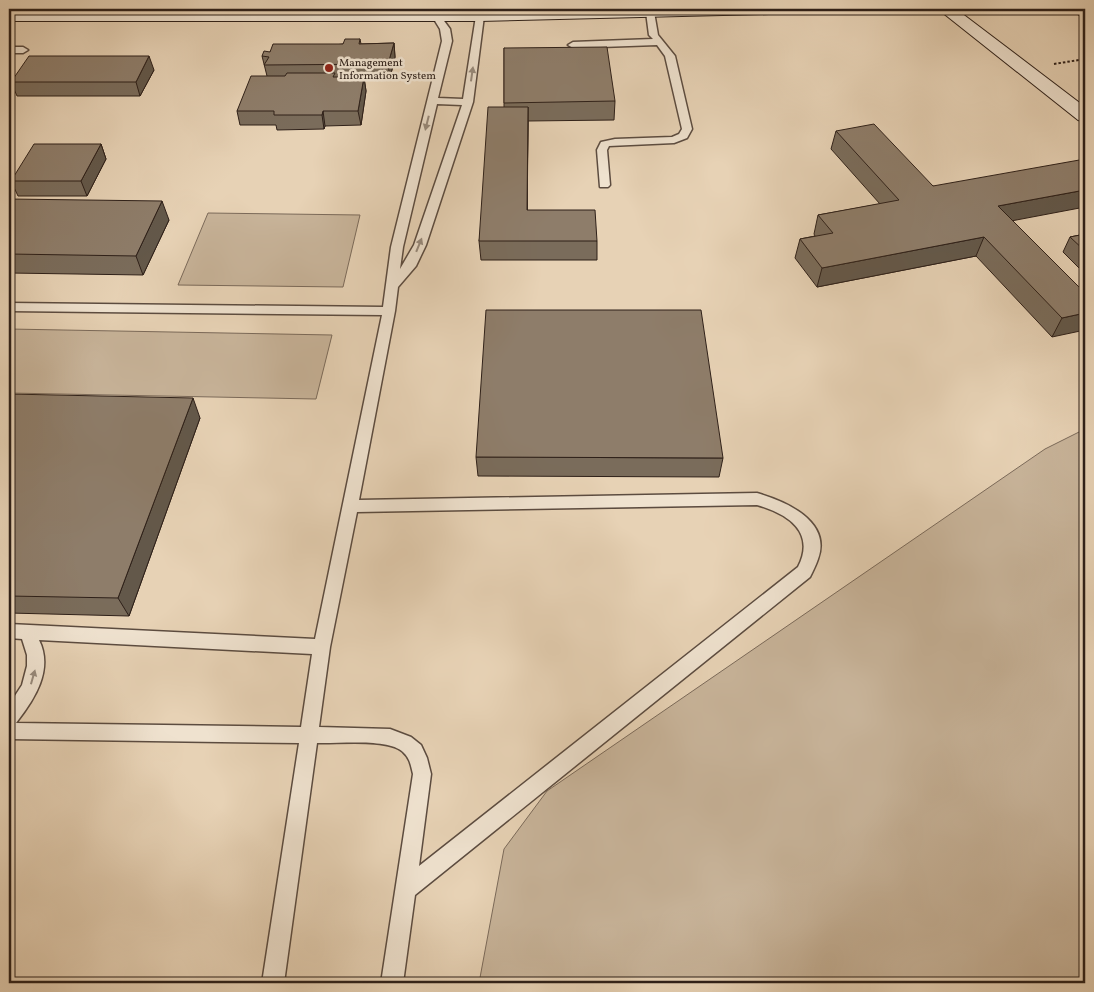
<svg xmlns="http://www.w3.org/2000/svg" width="1094" height="992" viewBox="0 0 1094 992" font-family="Vollkorn,serif">
	<style>
		.green { fill: #c8b49a; stroke: #7b6a5a }
		.lines { fill: none; stroke-linecap: round; stroke-linejoin: round }
		.lane-casing { stroke: #5c4c40; stroke-width: 3 }
		.street-casing { stroke: #5c4c40; stroke-width: 2 }
		.secondary-casing { stroke: #2e2019; stroke-width: 2 }
		.path { stroke: #2e2019; stroke-width: 2; stroke-dasharray: 2.5 2; stroke-linecap: butt }
		.lane { fill: #efe2cf; fill-rule: evenodd }
		.street { fill: #efe2cf; fill-rule: evenodd }
		.secondary { fill: #efe2cf; fill-rule: evenodd }
		.wall { fill: #7a6c5b; stroke: #2e2019 }
		.shaded-wall { fill: #63584a; stroke: #2e2019 }
		.building { fill: #8e7d6a; stroke: #2e2019 }
		.oneway { fill: #988b7d }
		.poi-dot { fill: #8f2418; stroke: #efe2cf; stroke-width: 2 }
		.labels { text-anchor: middle; stroke-width: 5; stroke-linejoin: round; paint-order: stroke }
		.far-poi-label { font-size: 11px; fill: #2e2019; stroke: #efe2cf; text-anchor: start }
	</style>
	<rect width="100%" height="100%" fill="#e7d2b5"/>
	<filter id="stains"><feTurbulence type="fractalNoise" baseFrequency=".004" numOctaves="4"/><feColorMatrix values="0 0 0 0 .2 0 0 0 0 .09 0 0 0 0 .02 0 0 0 .5 -.17"/></filter>
	<radialGradient id="worn" r=".72"><stop offset=".6" stop-color="#630" stop-opacity="0"/><stop offset="1" stop-color="#630" stop-opacity=".3"/></radialGradient>
	<path class="green" d="M 208,213 L 360,215 L 343,287 L 178,285 Z
		M 9,329 L 332,335 L 316,399 L 9,393 Z
		M 1085,429 L 1085,983 L 479,983 L 504,849 L 547,791 L 1045,449 Z"/>
	<g class="lines">
		<g class="lane-casing">
			<path id="lane" d="M 650,9 L 654,12 L 658,35 L 675,56 L 692,129 L 687,138 L 674,143 L 609,146 L 607,150 L 610,185 L 608,187 L 600,187 L 597,150 L 601,142 L 615,139 L 672,137 L 679,134 L 682,129 L 665,56 L 657,45 L 573,48 L 568,45 L 573,42 L 653,39 L 649,35 L 646,12 Z
				M 436,13 L 439,14 L 450,29 L 452,41 L 438,98 L 463,99 L 476,16 L 480,13 L 484,16 L 473,102 L 426,245 L 416,266 L 398,287 L 395,311 L 359,500 L 757,493 C 785,501 832,521 818,559 C 816,565 813,571 810,577 L 415,895 L 403,983 L 381,983 L 413,774 C 411,766 410,758 403,752 C 388,738 338,744 317,743 L 284,983 L 262,983 L 299,743 L 9,739 L 9,705 L 22,685 L 27,666 L 27,655 L 22,639 L 9,638 L 9,624 L 315,639 L 382,315 L 9,311 L 9,303 L 383,307 L 391,247 L 442,41 L 440,29 L 432,16 ZM 437,104 L 462,105 L 414,245 L 400,269 L 403,247 ZM 757,505 C 788,514 816,532 798,567 L 419,866 L 431,774 L 427,758 L 421,745 L 411,737 L 390,729 L 319,727 L 330,647 L 357,512 ZM 39,640 L 312,654 L 301,727 L 16,723 C 34,700 54,670 39,640 Z
				M 9,47 L 23,47 L 28,50 L 23,53 L 9,53 Z"/>
		</g>
		<g class="street-casing">
			<path id="street" d="M 1073,9 L 1085,9 L 1085,17 L 1079,15 Z"/>
		</g>
		<g class="secondary-casing">
			<path id="secondary" d="M 579,9 L 777,9 L 775,12 L 769,14 L 480,21 L 9,21 L 9,11 L 480,11 Z
				M 938,9 L 956,9 L 1085,107 L 1085,122 L 1078,120 Z"/>
		</g>
		<path class="path" d="M 1054,64 L 1085,59"/>
		<use href="#lane" class="lane"/>
		<use href="#street" class="street"/>
		<use href="#secondary" class="secondary"/>
	</g>
	<path class="wall" d="M 360,39 L 361,44 L 394,43 L 395,57 L 390,78 L 364,78 L 366,91 L 361,125 L 325,126 L 324,129 L 277,130 L 276,125 L 240,125 L 237,111 L 267,76 L 262,56 L 270,52 L 343,44 Z
		M 504,48 L 615,101 L 614,120 L 528,121 L 527,210 L 597,241 L 597,260 L 481,260 L 479,241 L 504,107 Z
		M 154,70 L 140,96 L 17,96 L 11,82 Z
		M 836,131 L 933,186 L 1013,221 L 1085,293 L 1052,337 L 976,256 L 817,287 L 795,258 L 800,239 L 815,236 L 814,234 L 818,215 L 880,204 L 831,149 Z
		M 101,144 L 106,159 L 87,196 L 18,196 L 11,181 Z
		M 9,199 L 169,220 L 143,275 L 9,273 Z
		M 1085,234 L 1085,274 L 1063,252 L 1070,237 Z
		M 9,394 L 200,418 L 129,616 L 9,613 Z
		M 476,457 L 723,458 L 719,477 L 478,476 Z"/>
	<path class="shaded-wall" d="M 394,43 L 395,57 L 390,78 L 388,64 Z
		M 149,56 L 154,70 L 140,96 L 136,82 Z
		M 364,77 L 366,91 L 361,125 L 358,111 Z
		M 528,107 L 528,125 L 527,229 L 527,210 Z
		M 323,111 L 325,126 L 324,129 L 322,115 Z
		M 101,144 L 106,159 L 87,196 L 81,181 Z
		M 1085,190 L 1085,207 L 990,225 L 998,206 Z
		M 162,201 L 169,220 L 143,275 L 136,256 Z
		M 984,237 L 976,256 L 817,287 L 822,268 Z
		M 1085,313 L 1085,330 L 1052,337 L 1062,318 Z
		M 193,398 L 200,418 L 129,616 L 118,598 Z"/>
	<path class="building" d="M 345,39 L 360,39 L 359,44 L 394,43 L 388,64 L 264,65 L 269,57 L 262,56 L 264,51 L 270,52 L 273,44 L 343,44 Z
		M 607,47 L 615,101 L 504,103 L 504,48 Z
		M 29,56 L 149,56 L 136,82 L 11,82 Z
		M 287,73 L 335,73 L 333,77 L 364,77 L 358,111 L 323,111 L 322,115 L 274,115 L 274,111 L 237,111 L 251,76 L 285,76 Z
		M 488,107 L 528,107 L 527,210 L 595,210 L 597,241 L 479,241 Z
		M 874,124 L 933,186 L 1085,159 L 1085,190 L 998,206 L 1085,293 L 1085,313 L 1062,318 L 984,237 L 822,268 L 800,239 L 833,233 L 818,215 L 899,200 L 836,131 Z
		M 34,144 L 101,144 L 81,181 L 11,181 Z
		M 9,199 L 162,201 L 136,256 L 9,254 Z
		M 1085,234 L 1085,251 L 1070,237 Z
		M 486,310 L 701,310 L 723,458 L 476,457 Z
		M 9,394 L 193,398 L 118,598 L 9,596 Z"/>
	<defs><path id="oneway-solid" d="M-6-.8H1V-3.2L6.5 0L1 3.2V.8H-6Z" transform="scale(1.25)"/></defs>
	<g class="oneway">
		<use href="#oneway-solid" transform="translate(472 74) rotate(-82)"/>
		<use href="#oneway-solid" transform="translate(427 123) rotate(104)"/>
		<use href="#oneway-solid" transform="translate(419 245) rotate(-68)"/>
		<use href="#oneway-solid" transform="translate(33 677) rotate(-74)"/>
	</g>
	<circle class="poi-dot" cx="329" cy="68" r="5"/>
	<g class="labels">
		<g class="far-poi-label">
			<text x="339" y="66">Management<tspan x="339" dy="13">Information System</tspan></text>
		</g>
	</g>
	<rect width="1094" height="992" fill="none" stroke="#e7d2b5" stroke-width="30"/>
	<rect x="10" y="10" width="1074" height="972" fill="none" stroke="#2e2019" stroke-width="2.5"/>
	<rect x="15" y="15" width="1064" height="962" fill="none" stroke="#2e2019"/>
	<rect width="100%" height="100%" filter="url(#stains)"/>
	<rect width="100%" height="100%" fill="url(#worn)"/>
</svg>
